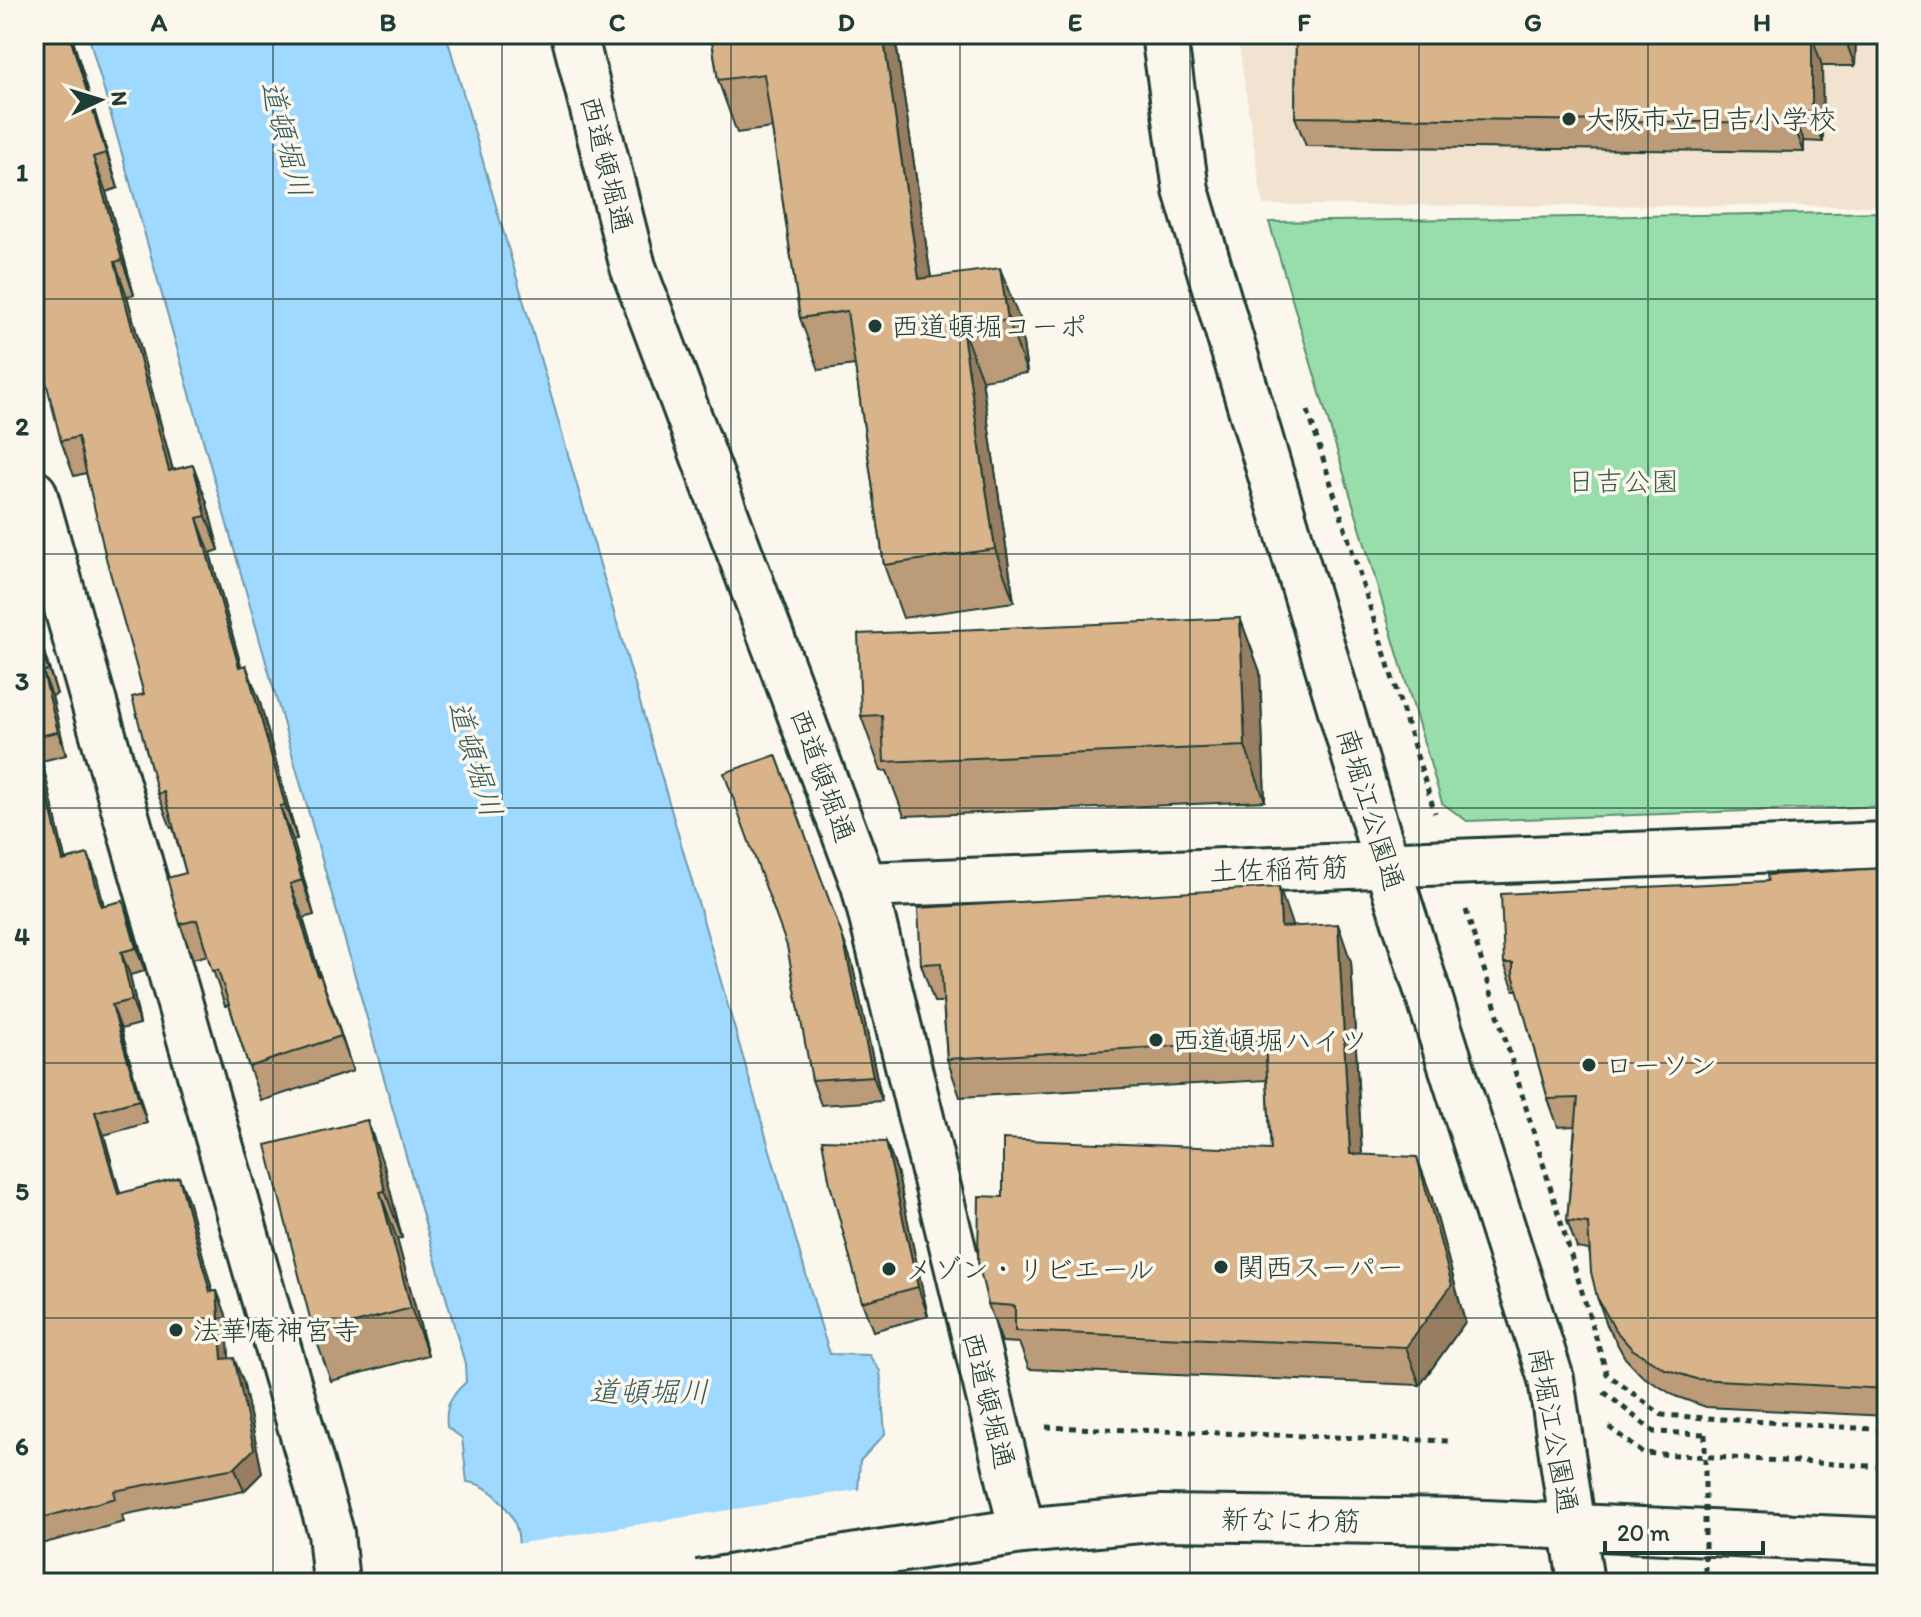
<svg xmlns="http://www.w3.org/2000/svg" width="1921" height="1617" viewBox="0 0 1921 1617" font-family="Itim,'Klee One',sans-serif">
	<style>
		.built { fill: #f1e3cf }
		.green { fill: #98deab; stroke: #5c8e70; stroke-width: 2 }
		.water { fill: #9fd9ff; stroke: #6c9bae; stroke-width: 2 }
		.pier { fill: #fbf7ec }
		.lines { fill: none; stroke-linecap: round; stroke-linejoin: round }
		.street-casing { stroke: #1f3d34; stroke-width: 50 }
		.secondary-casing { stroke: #1f3d34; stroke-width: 50 }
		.primary-casing { stroke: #1f3d34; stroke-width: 50 }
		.path { stroke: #1f3d34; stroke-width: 5; stroke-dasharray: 6 6; stroke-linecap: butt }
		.street { stroke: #fbf7ec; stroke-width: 44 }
		.secondary { stroke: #fbf7ec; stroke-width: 44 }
		.primary { stroke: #fbf7ec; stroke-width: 44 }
		.primary-bridge-casing { stroke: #1f3d34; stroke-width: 50; stroke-linecap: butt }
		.path-bridge { stroke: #1f3d34; stroke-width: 5; stroke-dasharray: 6 6; stroke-linecap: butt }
		.primary-bridge { stroke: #fbf7ec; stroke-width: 44 }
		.wall { fill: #bb9b78; stroke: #1f3d34; stroke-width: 2 }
		.shaded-wall { fill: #987e61; stroke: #1f3d34; stroke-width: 2 }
		.building { fill: #d9b48b; stroke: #1f3d34; stroke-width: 2 }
		.grid { fill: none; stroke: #1f3d34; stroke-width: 2; stroke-opacity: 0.55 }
		.poi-dot { fill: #1f3d34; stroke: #fbf7ec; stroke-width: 3 }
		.labels { text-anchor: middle; stroke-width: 7; stroke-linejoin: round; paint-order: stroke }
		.poi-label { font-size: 28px; fill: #1f3d34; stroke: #fbf7ec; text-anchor: start }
		.street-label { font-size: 28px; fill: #1f3d34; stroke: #fbf7ec }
		.park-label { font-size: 28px; fill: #375d4c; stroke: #fbf7ec }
		.water-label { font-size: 30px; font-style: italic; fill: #395c5d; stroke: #fbf7ec }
		.neatline { fill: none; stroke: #1f3d34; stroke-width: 3 }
		.grid-label { font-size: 26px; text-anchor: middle; font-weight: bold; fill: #1f3d34 }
	</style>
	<rect width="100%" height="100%" fill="#fbf7ec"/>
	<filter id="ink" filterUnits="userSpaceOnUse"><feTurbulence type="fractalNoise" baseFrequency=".0125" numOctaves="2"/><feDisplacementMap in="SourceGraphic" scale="16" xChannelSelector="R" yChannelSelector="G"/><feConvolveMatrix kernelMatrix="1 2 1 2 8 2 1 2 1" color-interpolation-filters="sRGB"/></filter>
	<g filter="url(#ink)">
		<path class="built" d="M 1237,34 L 1887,34 L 1887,206 L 1263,205 Z"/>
		<path class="green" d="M 1887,212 L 1887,806 L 1467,821 L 1442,803 L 1269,222 Z"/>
		<path class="water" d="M 88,34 L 446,34 L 823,1333 L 830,1354 L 869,1355 L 880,1371 L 885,1434 L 860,1461 L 858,1491 L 518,1583 C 519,1545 525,1524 495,1495 C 485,1487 480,1484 467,1482 L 462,1438 L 447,1427 C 445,1405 450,1397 466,1382 L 465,1364 Z"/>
		<path class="pier" d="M 862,1489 L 855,1583 L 514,1583 L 515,1544 Z"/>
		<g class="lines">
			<g class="street-casing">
				<path id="street" d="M 574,34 L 633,267 L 864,885 L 1022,1531
					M 864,885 L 1887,845"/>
			</g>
			<g class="secondary-casing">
				<path id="secondary" d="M 1164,34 L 1186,190 L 1387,865 L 1551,1379 L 1581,1583
					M 34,493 L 331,1533 L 336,1583"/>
			</g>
			<g class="primary-casing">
				<path id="primary" d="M 870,1554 L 1022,1531 L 1161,1518 L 1464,1522 L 1887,1541"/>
			</g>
			<path class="path" d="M 1308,411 L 1435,813
				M 1466,910 L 1607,1374 L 1662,1415 L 1887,1430
				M 1604,1392 L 1654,1432 L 1705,1434
				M 1046,1427 L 1449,1441
				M 1609,1427 L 1643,1453 L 1887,1467"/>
			<use href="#street" class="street"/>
			<use href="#secondary" class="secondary"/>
			<use href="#primary" class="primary"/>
			<g class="primary-bridge-casing">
				<path id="primary-bridge" d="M 699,1583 L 870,1554"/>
			</g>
			<path class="path-bridge" d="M 1705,1434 L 1705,1583"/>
			<use href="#primary-bridge" class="primary-bridge"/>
		</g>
		<path class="wall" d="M 71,34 L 118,188 L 106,192 L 134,295 L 127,296 L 173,470 L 193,465 L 206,500 L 219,550 L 210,553 L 241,666 L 259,699 L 297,839 L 293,840 L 314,915 L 303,918 L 320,975 L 333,1010 L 353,1071 L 261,1101 L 249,1067 L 229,1005 L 225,1006 L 208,955 L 193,959 L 180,924 L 186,873 L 173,828 L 171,828 L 158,794 L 144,694 L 86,473 L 74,476 L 61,441 L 37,261 Z
			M 711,34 L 945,34 L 945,36 L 896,43 L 931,278 L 1020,321 L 1027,373 L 982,380 L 1014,602 L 903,618 L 884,565 L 855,365 L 819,370 L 800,318 L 772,128 L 737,133 L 718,80 Z
			M 1296,34 L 1856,34 L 1855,66 L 1822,66 L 1823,142 L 1804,141 L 1804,152 L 1306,146 L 1295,117 Z
			M 1240,618 L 1260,672 L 1265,801 L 904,816 L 887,771 L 881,771 L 861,716 Z
			M 34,620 L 57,694 L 52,696 L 66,755 L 42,761 L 65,860 L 88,854 L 97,878 L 104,906 L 123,901 L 131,925 L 145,971 L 130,975 L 140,1024 L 121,1029 L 147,1123 L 104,1135 L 120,1194 L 179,1177 L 188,1200 L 212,1291 L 217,1291 L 226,1315 L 229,1358 L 243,1381 L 262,1473 L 244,1491 L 122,1515 L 124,1522 L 34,1546 Z
			M 776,755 L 852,963 L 882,1101 L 821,1105 L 812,1080 Z
			M 1887,868 L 1887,1416 L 1706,1407 L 1675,1396 L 1642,1376 L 1625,1358 L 1607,1325 L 1597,1297 L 1589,1250 L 1577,1248 L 1567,1221 L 1575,1126 L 1558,1127 L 1548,1099 L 1518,990 L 1514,990 L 1504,963 L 1768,881 Z
			M 1292,927 L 1351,962 L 1362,1154 L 1431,1195 L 1465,1322 L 1420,1385 L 1029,1369 L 1019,1343 L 1002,1342 L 988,1304 L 1003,1197 L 1271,1150 L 1267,1080 L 960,1097 L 947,1059 L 943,1002 L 934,1002 L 921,964 Z
			M 886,1142 L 897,1171 L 928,1316 L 873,1331 L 862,1302 Z
			M 384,1166 L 402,1238 L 397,1239 L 428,1355 L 331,1381 L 314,1334 Z"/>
		<path class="shaded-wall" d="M 69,34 L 71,34 L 118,188 L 106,153 Z
			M 883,34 L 893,34 L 896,43 L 939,332 L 919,279 Z
			M 1845,34 L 1856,34 L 1855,66 L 1844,36 Z
			M 1812,36 L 1822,66 L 1823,142 L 1812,112 Z
			M 1793,112 L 1804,141 L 1804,152 L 1793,123 Z
			M 93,157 L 106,192 L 134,295 L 122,260 Z
			M 115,262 L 127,296 L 182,506 L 169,471 Z
			M 1000,268 L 1020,321 L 1027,373 L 1008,320 Z
			M 962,327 L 982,380 L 1014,602 L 995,549 Z
			M 193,465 L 206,500 L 219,550 L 206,516 Z
			M 197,518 L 210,553 L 251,702 L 239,667 Z
			M 1240,618 L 1260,672 L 1265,801 L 1245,746 Z
			M 34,620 L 57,694 L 34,625 Z
			M 246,665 L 259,699 L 297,839 L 285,805 Z
			M 43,672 L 52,696 L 66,755 L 58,732 Z
			M 34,740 L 42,761 L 71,884 L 63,861 Z
			M 280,806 L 293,840 L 314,915 L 302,880 Z
			M 88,854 L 97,878 L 109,930 L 101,906 Z
			M 290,884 L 303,918 L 330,1011 L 318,976 Z
			M 1279,887 L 1292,925 L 1294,965 L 1281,927 Z
			M 123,901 L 131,925 L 145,971 L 136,948 Z
			M 1338,924 L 1351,962 L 1364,1192 L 1350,1154 Z
			M 843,938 L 852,963 L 882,1101 L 873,1076 Z
			M 121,952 L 130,975 L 140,1024 L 132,1000 Z
			M 320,975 L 333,1010 L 353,1071 L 341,1036 Z
			M 112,1005 L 121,1029 L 147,1123 L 139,1100 Z
			M 95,1112 L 104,1135 L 127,1218 L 118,1194 Z
			M 367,1120 L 384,1166 L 402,1238 L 385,1191 Z
			M 886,1142 L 897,1171 L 928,1316 L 918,1287 Z
			M 1417,1157 L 1431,1195 L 1465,1322 L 1420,1385 L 1406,1347 Z
			M 179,1177 L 188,1200 L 219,1315 L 210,1292 Z
			M 380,1192 L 397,1239 L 428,1355 L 411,1308 Z
			M 217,1291 L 226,1315 L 231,1382 L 222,1359 Z
			M 234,1358 L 243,1381 L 262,1473 L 244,1491 L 235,1468 Z"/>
		<path class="building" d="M 34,34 L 69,34 L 106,153 L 93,157 L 122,260 L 115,262 L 169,471 L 193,465 L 206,516 L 197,518 L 239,667 L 246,665 L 285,805 L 280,806 L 302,880 L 290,884 L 318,976 L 320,975 L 341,1036 L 249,1067 L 218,970 L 212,971 L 197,920 L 180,924 L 167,878 L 186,873 L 164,792 L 158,794 L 132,697 L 144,694 L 106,558 L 78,437 L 61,441 L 34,334 L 34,262 L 37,261 L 34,249 Z
			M 711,34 L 883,34 L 919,279 L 1000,268 L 1008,320 L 962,327 L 995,549 L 884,565 L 847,311 L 800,318 L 764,74 L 718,80 Z
			M 1296,34 L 1845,34 L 1844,36 L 1812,36 L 1812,112 L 1793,112 L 1793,123 L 1295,117 Z
			M 1240,618 L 1245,746 L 884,762 L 882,715 L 861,716 L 858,634 Z
			M 34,625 L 48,670 L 43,672 L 58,732 L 34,737 Z
			M 34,742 L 63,861 L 88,854 L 101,906 L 123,901 L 136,948 L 121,952 L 132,1000 L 112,1005 L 139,1100 L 95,1112 L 118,1194 L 179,1177 L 210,1292 L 217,1291 L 222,1359 L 234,1358 L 254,1449 L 235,1468 L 114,1491 L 116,1498 L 34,1520 Z
			M 776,755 L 843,938 L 873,1076 L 812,1080 L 787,946 L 724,773 Z
			M 1887,868 L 1887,1389 L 1696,1379 L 1665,1369 L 1632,1349 L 1615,1330 L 1597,1297 L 1591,1272 L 1588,1223 L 1567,1221 L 1578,1098 L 1548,1099 L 1513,974 L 1513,963 L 1504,963 L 1501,894 L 1768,881 L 1767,875 Z
			M 1279,887 L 1281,927 L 1338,924 L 1350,1154 L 1417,1157 L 1452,1285 L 1406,1347 L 1015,1331 L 1015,1306 L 988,1304 L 978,1262 L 979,1196 L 1003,1197 L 1003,1139 L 1271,1150 L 1265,1041 L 947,1059 L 941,963 L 921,964 L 918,908 Z
			M 367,1120 L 385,1191 L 380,1192 L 411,1308 L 314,1334 L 266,1145 Z
			M 822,1140 L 886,1142 L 918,1287 L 862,1302 L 830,1184 Z"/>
	</g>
	<path class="grid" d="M 273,34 L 273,1583M 502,34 L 502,1583M 731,34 L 731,1583M 960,34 L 960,1583M 1190,34 L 1190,1583M 1419,34 L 1419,1583M 1648,34 L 1648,1583M 34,299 L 1887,299M 34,554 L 1887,554M 34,808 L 1887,808M 34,1063 L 1887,1063M 34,1318 L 1887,1318"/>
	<g class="poi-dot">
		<circle cx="1569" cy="119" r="8"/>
		<circle cx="875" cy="326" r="8"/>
		<circle cx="1156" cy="1040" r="8"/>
		<circle cx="1589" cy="1065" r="8"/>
		<circle cx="1221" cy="1267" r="8"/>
		<circle cx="889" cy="1269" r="8"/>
		<circle cx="176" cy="1330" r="8"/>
	</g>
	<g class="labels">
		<g class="poi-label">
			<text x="1585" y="129">大阪市立日吉小学校</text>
			<text x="891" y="336">西道頓堀コーポ</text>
			<text x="1172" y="1050">西道頓堀ハイツ</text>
			<text x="1605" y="1075">ローソン</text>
			<text x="1237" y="1277">関西スーパー</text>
			<text x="905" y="1279">メゾン・リビエール</text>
			<text x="192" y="1340">法華庵神宮寺</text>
		</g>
		<g class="street-label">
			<text transform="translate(607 164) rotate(76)" y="10">西道頓堀通</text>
			<text transform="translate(823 775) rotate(70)" y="10">西道頓堀通</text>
			<text transform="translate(1371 809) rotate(73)" y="10">南堀江公園通</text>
			<text transform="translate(1279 869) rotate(-2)" y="10">土佐稲荷筋</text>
			<text transform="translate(989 1400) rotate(76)" y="10">西道頓堀通</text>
			<text transform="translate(1554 1430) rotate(80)" y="10">南堀江公園通</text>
			<text transform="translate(1291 1520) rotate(1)" y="10">新なにわ筋</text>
		</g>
		<g class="park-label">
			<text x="1623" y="491">日吉公園</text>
		</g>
		<g class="water-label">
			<text transform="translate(286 139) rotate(75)" y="10">道頓堀川</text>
			<text transform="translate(475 759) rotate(73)" y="10">道頓堀川</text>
			<text x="649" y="1402">道頓堀川</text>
		</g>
	</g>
	<rect width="1921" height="1617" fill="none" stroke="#fbf7ec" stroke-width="88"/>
	<g transform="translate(100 100) rotate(86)" stroke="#fbf7ec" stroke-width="6" paint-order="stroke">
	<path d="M0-6L14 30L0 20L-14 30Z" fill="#1f3d34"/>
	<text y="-12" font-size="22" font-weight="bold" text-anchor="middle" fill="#1f3d34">N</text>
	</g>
	<path d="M1605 1541v12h158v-12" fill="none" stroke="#1f3d34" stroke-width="4"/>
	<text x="1617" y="1541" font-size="24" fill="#1f3d34" stroke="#fbf7ec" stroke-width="6" paint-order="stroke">20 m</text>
	<rect x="44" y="44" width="1833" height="1529" class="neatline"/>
	<g class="grid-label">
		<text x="159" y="31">A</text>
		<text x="388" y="31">B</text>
		<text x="617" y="31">C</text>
		<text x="846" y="31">D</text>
		<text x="1075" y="31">E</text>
		<text x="1304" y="31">F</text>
		<text x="1533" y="31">G</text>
		<text x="1762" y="31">H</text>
		<text x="22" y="181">1</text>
		<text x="22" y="435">2</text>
		<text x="22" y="690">3</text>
		<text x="22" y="945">4</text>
		<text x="22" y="1200">5</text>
		<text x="22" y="1455">6</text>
	</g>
</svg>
